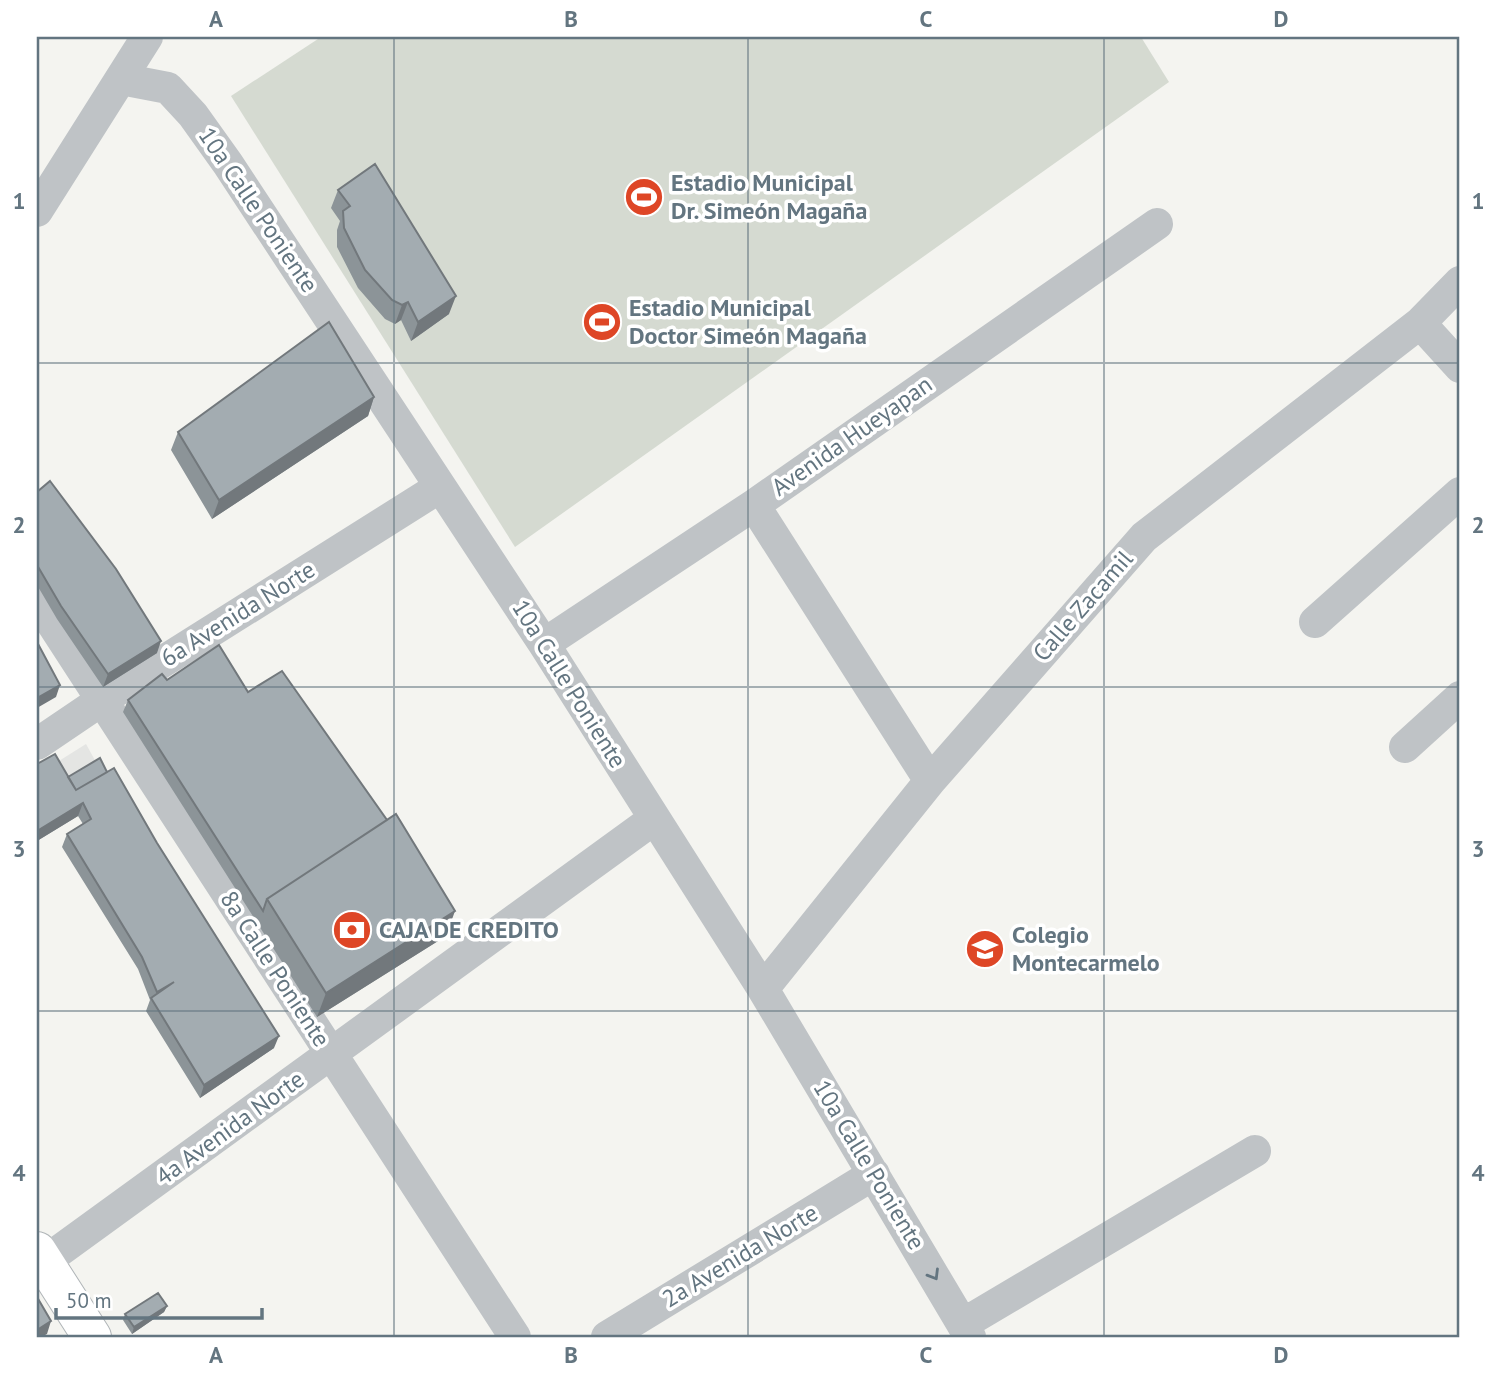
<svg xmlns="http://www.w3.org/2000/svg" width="1497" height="1374" viewBox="0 0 1497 1374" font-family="'PT Sans',sans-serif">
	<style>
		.built { fill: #e4e5e3 }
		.green { fill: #d5dad1 }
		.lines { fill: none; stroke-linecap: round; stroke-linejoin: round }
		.primary-casing { stroke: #b0b5b8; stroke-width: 40 }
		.street { stroke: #bfc3c6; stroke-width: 32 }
		.primary { stroke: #fff; stroke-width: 38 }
		.wall { fill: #8c9498 }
		.shaded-wall { fill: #72787c }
		.building { fill: #a3acb1; stroke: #72787c; stroke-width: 2 }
		.oneway { stroke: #637580 }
		.grid { fill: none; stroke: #637580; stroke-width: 2; stroke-opacity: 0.55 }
		.labels { text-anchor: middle; stroke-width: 7; stroke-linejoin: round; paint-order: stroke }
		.poi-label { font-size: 24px; font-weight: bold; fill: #637580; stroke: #fff; text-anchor: start }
		.street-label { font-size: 24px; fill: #637580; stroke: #fff }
		.neatline { fill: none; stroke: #637580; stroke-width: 2.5 }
		.grid-label { font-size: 23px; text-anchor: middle; font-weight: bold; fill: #637580 }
	</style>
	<rect width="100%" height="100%" fill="#f4f4f0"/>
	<path class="built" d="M 86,744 L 97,764 L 62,786 L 51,766 Z"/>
	<path class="green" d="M 321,37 L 1141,37 L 1169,82 L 515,547 L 231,96 Z"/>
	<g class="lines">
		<g class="primary-casing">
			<path id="primary" d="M 37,1251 L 92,1337"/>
		</g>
		<path class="street" d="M 121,79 L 168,88 L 193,115 L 228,164 L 544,644 L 763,989 L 970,1337
			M 37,211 L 147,37
			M 1420,323 L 1460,367
			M 754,505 L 930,781
			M 37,600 L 515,1337
			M 1315,622 L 1460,493
			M 544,644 L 754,505 L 1157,224
			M 37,744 L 102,700 L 440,487
			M 1405,747 L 1460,697
			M 763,989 L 930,781 L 1144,537 L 1420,323 L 1460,282
			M 44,1262 L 654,819
			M 963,1324 L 1255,1151
			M 607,1337 L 874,1174"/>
		<use href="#primary" class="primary"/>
	</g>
	<path class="wall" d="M 338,190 L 449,314 L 411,341 L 401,320 L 395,324 L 385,319 L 358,288 L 337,247 L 337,230 L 340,221 L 331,208 Z
		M 374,397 L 368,416 L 212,519 L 171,450 L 178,432 Z
		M 37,492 L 157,653 L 103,687 L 57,619 L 37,585 Z
		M 167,680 L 446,936 L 317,1017 L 123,712 L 128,700 Z
		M 37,764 L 68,777 L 107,772 L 274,1048 L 200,1098 L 146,1011 L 150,1000 L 138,969 L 62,847 L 67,834 L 83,824 L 78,816 L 37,841 Z
		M 167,1306 L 164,1312 L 132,1334 L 123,1320 L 125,1314 Z"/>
	<path class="shaded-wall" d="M 456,296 L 449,314 L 411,341 L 418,322 Z
		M 408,302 L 401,320 L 395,324 L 402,305 Z
		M 374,397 L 368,416 L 212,519 L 219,500 Z
		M 161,641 L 157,653 L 103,687 L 108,674 Z
		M 60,685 L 56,697 L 37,708 L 37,698 Z
		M 83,803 L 78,816 L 37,841 L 37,831 Z
		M 455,911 L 446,936 L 317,1017 L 326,993 Z
		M 279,1036 L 274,1048 L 200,1098 L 204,1085 Z
		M 167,1306 L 164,1312 L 132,1334 L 134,1327 Z
		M 51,1321 L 47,1334 L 41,1337 L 37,1337 L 37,1330 Z"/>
	<path class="building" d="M 375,164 L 456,296 L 418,322 L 408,302 L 402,305 L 392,300 L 365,270 L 344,228 L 343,211 L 350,206 L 338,190 Z
		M 329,322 L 374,397 L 219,500 L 178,432 Z
		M 50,481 L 116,569 L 161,641 L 108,674 L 61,606 L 37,565 L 37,492 Z
		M 37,642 L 60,685 L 37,698 Z
		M 219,645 L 248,692 L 282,671 L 387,820 L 267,899 L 263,911 L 128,700 L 162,674 L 167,680 Z
		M 55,754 L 76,790 L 114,768 L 157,843 L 279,1036 L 204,1085 L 151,998 L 174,982 L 157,992 L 142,957 L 67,834 L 91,819 L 83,803 L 37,831 L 37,764 Z
		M 100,758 L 107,772 L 76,790 L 68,777 Z
		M 396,814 L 455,911 L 326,993 L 267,899 Z
		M 158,1293 L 167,1306 L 134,1327 L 125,1314 Z
		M 37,1297 L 51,1321 L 37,1330 Z"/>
	<defs><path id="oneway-chevron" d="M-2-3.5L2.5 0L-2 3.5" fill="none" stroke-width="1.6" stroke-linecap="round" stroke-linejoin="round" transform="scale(1.75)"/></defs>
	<use class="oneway" href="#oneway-chevron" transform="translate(934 1275) rotate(59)"/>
	<path class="grid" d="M 394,37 L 394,1337M 748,37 L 748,1337M 1104,37 L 1104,1337M 37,363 L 1460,363M 37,687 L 1460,687M 37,1011 L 1460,1011"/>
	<defs>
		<g id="stadium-disc" transform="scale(2.0125)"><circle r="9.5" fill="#de4626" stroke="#fff"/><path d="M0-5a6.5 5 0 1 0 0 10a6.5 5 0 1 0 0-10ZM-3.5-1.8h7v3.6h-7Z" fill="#fff"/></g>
		<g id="bank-disc" transform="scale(2.0125)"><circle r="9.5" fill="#de4626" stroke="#fff"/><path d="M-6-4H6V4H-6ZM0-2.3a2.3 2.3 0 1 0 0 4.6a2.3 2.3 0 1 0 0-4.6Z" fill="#fff"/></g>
		<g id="school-disc" transform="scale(2.0125)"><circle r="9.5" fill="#de4626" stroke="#fff"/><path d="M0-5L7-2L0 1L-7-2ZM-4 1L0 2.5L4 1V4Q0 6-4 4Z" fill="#fff"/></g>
	</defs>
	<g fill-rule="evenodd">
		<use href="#stadium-disc" x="644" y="197"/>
		<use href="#stadium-disc" x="602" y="322"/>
		<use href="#bank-disc" x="352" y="930"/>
		<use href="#school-disc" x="985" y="949"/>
	</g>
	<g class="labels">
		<g class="poi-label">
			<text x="671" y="191">Estadio Municipal<tspan x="671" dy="28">Dr. Simeón Magaña</tspan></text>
			<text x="629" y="316">Estadio Municipal<tspan x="629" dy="28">Doctor Simeón Magaña</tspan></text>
			<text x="379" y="938">CAJA DE CREDITO</text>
			<text x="1012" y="943">Colegio<tspan x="1012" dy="28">Montecarmelo</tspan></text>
		</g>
		<g class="street-label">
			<text transform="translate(258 210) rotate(56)" y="8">10a Calle Poniente</text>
			<text transform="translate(852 436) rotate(-35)" y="8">Avenida Hueyapan</text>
			<text transform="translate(1083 606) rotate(-49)" y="8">Calle Zacamil</text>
			<text transform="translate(238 614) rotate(-32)" y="8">6a Avenida Norte</text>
			<text transform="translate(569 684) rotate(58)" y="8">10a Calle Poniente</text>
			<text transform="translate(275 969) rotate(57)" y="8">8a Calle Poniente</text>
			<text transform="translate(230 1128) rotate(-36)" y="8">4a Avenida Norte</text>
			<text transform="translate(869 1165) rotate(59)" y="8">10a Calle Poniente</text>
			<text transform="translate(740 1256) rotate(-31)" y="8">2a Avenida Norte</text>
		</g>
	</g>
	<rect width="1497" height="1374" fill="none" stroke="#ffffff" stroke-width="77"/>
	<path d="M56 1308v10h206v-10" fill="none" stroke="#637580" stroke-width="3.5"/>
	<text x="66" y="1308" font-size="21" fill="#637580" stroke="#ffffff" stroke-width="5" paint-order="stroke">50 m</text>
	<rect x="38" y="38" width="1420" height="1298" class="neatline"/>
	<g class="grid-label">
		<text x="216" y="27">A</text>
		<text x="571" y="27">B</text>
		<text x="926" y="27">C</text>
		<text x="1281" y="27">D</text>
		<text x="19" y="209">1</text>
		<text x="1478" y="209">1</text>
		<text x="19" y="533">2</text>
		<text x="1478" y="533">2</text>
		<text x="19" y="857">3</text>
		<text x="1478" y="857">3</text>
		<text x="19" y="1181">4</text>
		<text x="1478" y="1181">4</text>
		<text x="216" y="1363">A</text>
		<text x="571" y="1363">B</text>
		<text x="926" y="1363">C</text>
		<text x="1281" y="1363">D</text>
	</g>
</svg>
